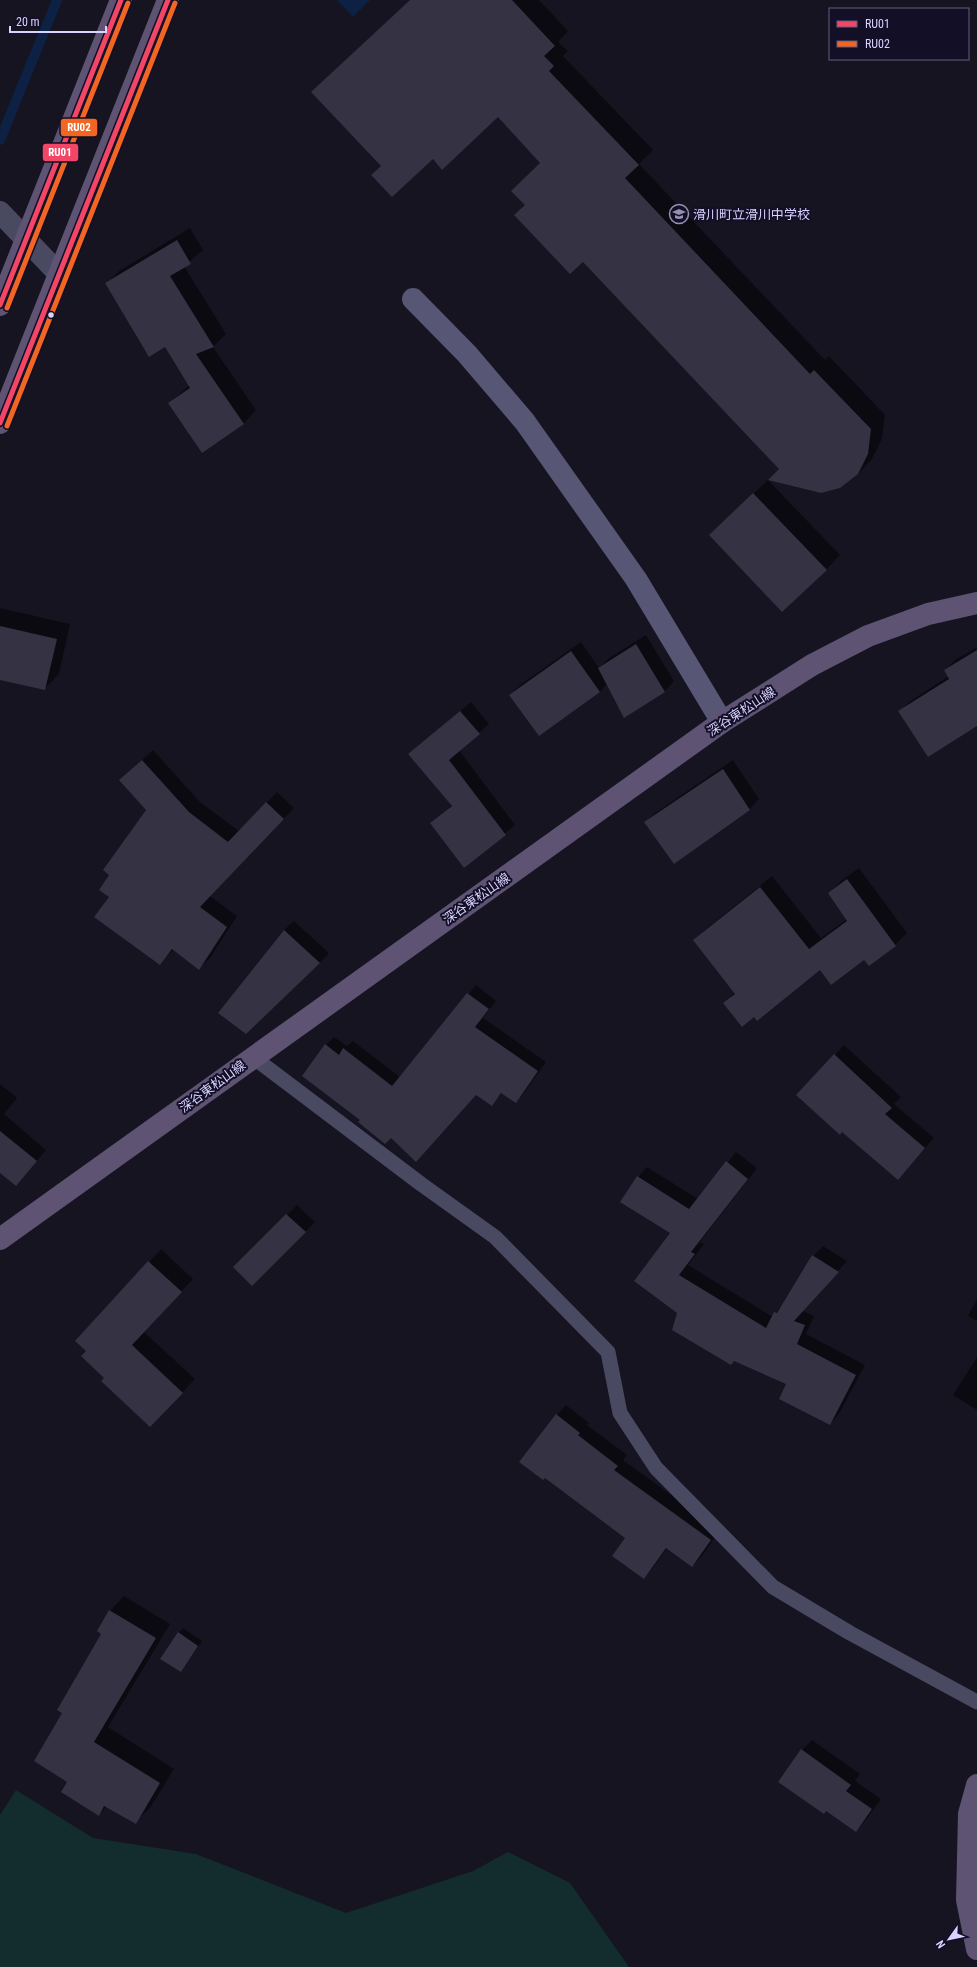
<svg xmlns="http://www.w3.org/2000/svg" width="977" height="1967" viewBox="0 0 977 1967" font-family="'Roboto Condensed','Noto Sans JP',sans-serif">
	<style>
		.green { fill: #132c2d }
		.water { fill: #0d2144 }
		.shadow { fill: #0007 }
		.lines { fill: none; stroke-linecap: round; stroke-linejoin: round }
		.stream { stroke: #0d2144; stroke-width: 10 }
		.building { fill: #343243 }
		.lane { stroke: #4a4962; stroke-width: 15 }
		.street { stroke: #4a4962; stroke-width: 22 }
		.secondary { stroke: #575674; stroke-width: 22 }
		.primary { stroke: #5e5373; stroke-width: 22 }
		.bus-1-casing { stroke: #130f26; stroke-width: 8 }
		.bus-2-casing { stroke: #130f26; stroke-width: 8 }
		.bus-1 { stroke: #f34667; stroke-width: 5 }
		.bus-2 { stroke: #f26522; stroke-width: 5 }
		.bus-dot { fill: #d9d4ff; stroke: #130f26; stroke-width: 1.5 }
		.labels { text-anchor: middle; stroke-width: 4; stroke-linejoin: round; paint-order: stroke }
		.poi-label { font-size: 13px; fill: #d9d4ff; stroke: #130f26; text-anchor: start }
		.street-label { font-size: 13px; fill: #d9d4ff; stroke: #130f26 }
		.line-badge { stroke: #130f26; stroke-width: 1.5 }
		.badge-label { font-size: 11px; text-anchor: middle; font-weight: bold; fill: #fff }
	</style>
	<rect width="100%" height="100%" fill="#161421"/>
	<path class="green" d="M 16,1790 L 93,1838 L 196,1854 L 346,1913 L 473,1871 L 508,1852 L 570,1883 L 629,1967 L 0,1967 L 0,1815 Z"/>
	<path class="water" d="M 337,0 L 370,0 L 353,17 Z"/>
	<path class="shadow" d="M 410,0 L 539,0 L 568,31 L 558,42 L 568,51 L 563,56 L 653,150 L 639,164 L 825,360 L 829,356 L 885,415 L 882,439 L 872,459 L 858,474 L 780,469 L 583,260 L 526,205 L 541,163 L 499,115 L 433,158 L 382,166 L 327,78 Z
		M 190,228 L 203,250 L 184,266 L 226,334 L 213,347 L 256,410 L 244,423 L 202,451 L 169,403 L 190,385 L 165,345 L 106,284 L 119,271 Z
		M 768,480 L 840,555 L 826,570 L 725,521 Z
		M 0,608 L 70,624 L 59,674 L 44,689 L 0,679 Z
		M 646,635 L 674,681 L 665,691 L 624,716 L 607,684 L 600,692 L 510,695 L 520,685 L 581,642 L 599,668 L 609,658 Z
		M 977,647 L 977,725 L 900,711 L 909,702 L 949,676 L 945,670 L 955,660 Z
		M 471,702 L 489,724 L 459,750 L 515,825 L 464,867 L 431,823 L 452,805 L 410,754 Z
		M 153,750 L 200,802 L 239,831 L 277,792 L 294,808 L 210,896 L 237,916 L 210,958 L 199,968 L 174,949 L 160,963 L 110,897 L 111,874 L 147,810 L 120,780 Z
		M 733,760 L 759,799 L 750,809 L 674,863 L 645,822 L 655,813 Z
		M 859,868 L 907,933 L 895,945 L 864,958 L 820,969 L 754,1016 L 725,1003 L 735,992 L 694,940 L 706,929 L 772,876 L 821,938 L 847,919 L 829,893 L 841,881 Z
		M 294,921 L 329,953 L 320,963 L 219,1013 L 284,930 Z
		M 476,985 L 496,1001 L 483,1018 L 546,1062 L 524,1093 L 516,1102 L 502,1093 L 491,1105 L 477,1094 L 391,1137 L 362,1120 L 326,1045 L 334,1037 L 347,1046 L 353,1041 L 400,1077 Z
		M 844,1045 L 901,1097 L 894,1104 L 934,1138 L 898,1179 L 835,1055 Z
		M 0,1084 L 17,1098 L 4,1114 L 46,1150 L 16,1185 L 0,1172 Z
		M 736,1152 L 757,1168 L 700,1242 L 704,1244 L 688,1265 L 773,1317 L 784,1302 L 813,1256 L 823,1246 L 847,1261 L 803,1311 L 814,1316 L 806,1334 L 865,1365 L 839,1414 L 830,1424 L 788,1384 L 678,1313 L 671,1233 L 638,1177 L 647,1167 L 698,1199 Z
		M 297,1205 L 315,1222 L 252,1285 L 234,1267 Z
		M 161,1249 L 193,1279 L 144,1332 L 195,1379 L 163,1413 L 105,1377 L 87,1351 L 76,1341 Z
		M 977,1299 L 977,1321 L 968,1316 Z
		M 977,1357 L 977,1410 L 953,1395 Z
		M 566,1405 L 589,1423 L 587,1425 L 627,1455 L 623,1460 L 720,1530 L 702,1556 L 692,1566 L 667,1548 L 653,1568 L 644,1578 L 626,1538 L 557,1415 Z
		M 124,1596 L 170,1624 L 108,1727 L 174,1769 L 150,1808 L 135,1822 L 107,1806 L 99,1815 L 68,1782 L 63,1713 L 103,1634 L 110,1611 Z
		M 183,1628 L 202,1641 L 181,1671 L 178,1633 Z
		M 812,1740 L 860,1774 L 855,1781 L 881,1799 L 865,1821 L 856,1831 L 827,1810 L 824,1813 L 802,1750 Z"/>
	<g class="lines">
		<path class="stream" d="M 0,140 L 57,0"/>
	</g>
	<path class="building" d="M 410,0 L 512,0 L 555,46 L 544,56 L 554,66 L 549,71 L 639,165 L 625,178 L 810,374 L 814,370 L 871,429 L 868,454 L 858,474 L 840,488 L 821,493 L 768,480 L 779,469 L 583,262 L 570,274 L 514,215 L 525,205 L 511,191 L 540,163 L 498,117 L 442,170 L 433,159 L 392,197 L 371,175 L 381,166 L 311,92 Z
		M 177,240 L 191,264 L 170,276 L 214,347 L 196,354 L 244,424 L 202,453 L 168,403 L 190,388 L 165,347 L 149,357 L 105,283 Z
		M 753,493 L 827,570 L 782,612 L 709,535 Z
		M 0,626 L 57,639 L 45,690 L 0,680 Z
		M 636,644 L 665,692 L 624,718 L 598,668 Z
		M 977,650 L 977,726 L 928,757 L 898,711 L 949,679 L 944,670 Z
		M 571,651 L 600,692 L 539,736 L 509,695 Z
		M 460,711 L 480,734 L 449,760 L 506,835 L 464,868 L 430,823 L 452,806 L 408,754 Z
		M 142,760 L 189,812 L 228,842 L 266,802 L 284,819 L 200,907 L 227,927 L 199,970 L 172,949 L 160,965 L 94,917 L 109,897 L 99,890 L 109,875 L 103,870 L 146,810 L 119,780 Z
		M 723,769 L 750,810 L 674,864 L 644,822 Z
		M 847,879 L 896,946 L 869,966 L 864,960 L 831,985 L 820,970 L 757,1021 L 754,1017 L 742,1027 L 723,1003 L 735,994 L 693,940 L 760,887 L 809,949 L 847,921 L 828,893 Z
		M 284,930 L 320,963 L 246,1034 L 218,1013 Z
		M 467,993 L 489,1009 L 475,1027 L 538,1071 L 516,1103 L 501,1093 L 492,1106 L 476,1095 L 416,1162 L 391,1138 L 385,1144 L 358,1122 L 360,1120 L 302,1076 L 325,1044 L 339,1055 L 343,1048 L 392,1086 Z
		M 834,1054 L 892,1108 L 885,1114 L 925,1148 L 898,1180 L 842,1132 L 840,1135 L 796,1095 Z
		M 0,1131 L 37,1161 L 16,1186 L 0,1173 Z
		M 726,1161 L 748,1179 L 691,1252 L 695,1254 L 679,1275 L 766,1328 L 774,1312 L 777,1313 L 812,1255 L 839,1272 L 794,1321 L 805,1325 L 797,1344 L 856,1375 L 830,1425 L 779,1399 L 786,1384 L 734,1361 L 731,1365 L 672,1330 L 677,1313 L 634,1281 L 670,1233 L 620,1202 L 637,1176 L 689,1209 Z
		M 286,1214 L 306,1232 L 252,1286 L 233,1267 Z
		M 148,1261 L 182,1292 L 132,1345 L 183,1393 L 150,1427 L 101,1381 L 104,1378 L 81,1356 L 86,1351 L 75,1341 Z
		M 556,1414 L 580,1433 L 578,1435 L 618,1466 L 614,1470 L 711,1540 L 692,1567 L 666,1548 L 644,1579 L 612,1556 L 625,1538 L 545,1478 L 543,1480 L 519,1462 Z
		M 109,1610 L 156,1638 L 94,1742 L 160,1783 L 136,1824 L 104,1806 L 99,1816 L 61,1792 L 67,1782 L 34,1761 L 62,1713 L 57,1710 L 101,1634 L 97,1631 Z
		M 178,1632 L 198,1646 L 181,1672 L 160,1659 Z
		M 801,1749 L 851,1785 L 846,1791 L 872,1809 L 856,1832 L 826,1811 L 824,1814 L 778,1782 Z"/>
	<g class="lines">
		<path class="lane" d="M 253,1057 L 421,1184 L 495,1237 L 608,1352 L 620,1413 L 656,1468 L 773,1587 L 850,1633 L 977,1702"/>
		<path class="street" d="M 0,212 L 59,274"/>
		<path class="secondary" d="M 413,299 L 467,354 L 525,422 L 636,579 L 722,722"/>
		<path class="primary" d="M 0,305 L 121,0
			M 0,423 L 168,0
			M 0,1239 L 722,722 L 812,665 L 868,636 L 928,614 L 977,603
			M 977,1785 L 969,1814 L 967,1900 L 977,1949"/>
		<g class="bus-1-casing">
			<path id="bus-1" d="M 0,305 L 121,0
				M 0,423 L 168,0"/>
		</g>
		<g class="bus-2-casing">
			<path id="bus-2" d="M 7,308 L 128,3
				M 7,426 L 175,3"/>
		</g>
		<use href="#bus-1" class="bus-1"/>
		<use href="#bus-2" class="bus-2"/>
	</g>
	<defs>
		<g id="school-ring" transform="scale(1)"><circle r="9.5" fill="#130f26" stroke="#9591b1" stroke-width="1.5"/><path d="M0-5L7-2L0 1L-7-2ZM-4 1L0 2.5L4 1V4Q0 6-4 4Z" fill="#9591b1"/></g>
	</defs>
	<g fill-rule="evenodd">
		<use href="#school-ring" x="679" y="214"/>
	</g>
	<circle class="bus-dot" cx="51" cy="315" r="3.5"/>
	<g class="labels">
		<g class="poi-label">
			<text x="693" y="219">滑川町立滑川中学校</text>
		</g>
		<g class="street-label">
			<text transform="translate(741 711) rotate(-33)" y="5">深谷東松山線</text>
			<text transform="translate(476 898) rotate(-35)" y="5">深谷東松山線</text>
			<text transform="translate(212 1086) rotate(-36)" y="5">深谷東松山線</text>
		</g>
	</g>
	<g class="line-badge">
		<rect x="60" y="118" width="38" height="19" rx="4" fill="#f26522"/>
		<rect x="42" y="143" width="37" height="19" rx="4" fill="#f34667"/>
	</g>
	<g class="badge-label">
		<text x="79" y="131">RU02</text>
		<text x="60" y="156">RU01</text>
	</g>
	<rect x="829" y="8" width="140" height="52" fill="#130f26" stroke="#625e7d"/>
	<rect x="837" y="21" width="20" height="6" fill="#f34667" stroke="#625e7d"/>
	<text x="865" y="28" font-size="12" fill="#d9d4ff">RU01</text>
	<rect x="837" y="41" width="20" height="6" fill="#f26522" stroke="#625e7d"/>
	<text x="865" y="48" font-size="12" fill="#d9d4ff">RU02</text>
	<g transform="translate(949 1939) rotate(237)" stroke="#130f26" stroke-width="3" paint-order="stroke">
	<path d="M0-3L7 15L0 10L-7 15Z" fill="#d9d4ff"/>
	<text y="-6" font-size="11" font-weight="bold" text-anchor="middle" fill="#d9d4ff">N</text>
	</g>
	<path d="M10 26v6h96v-6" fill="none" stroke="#d9d4ff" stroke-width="2"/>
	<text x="16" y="26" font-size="12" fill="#d9d4ff" stroke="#130f26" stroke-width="3" paint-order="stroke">20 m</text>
</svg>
